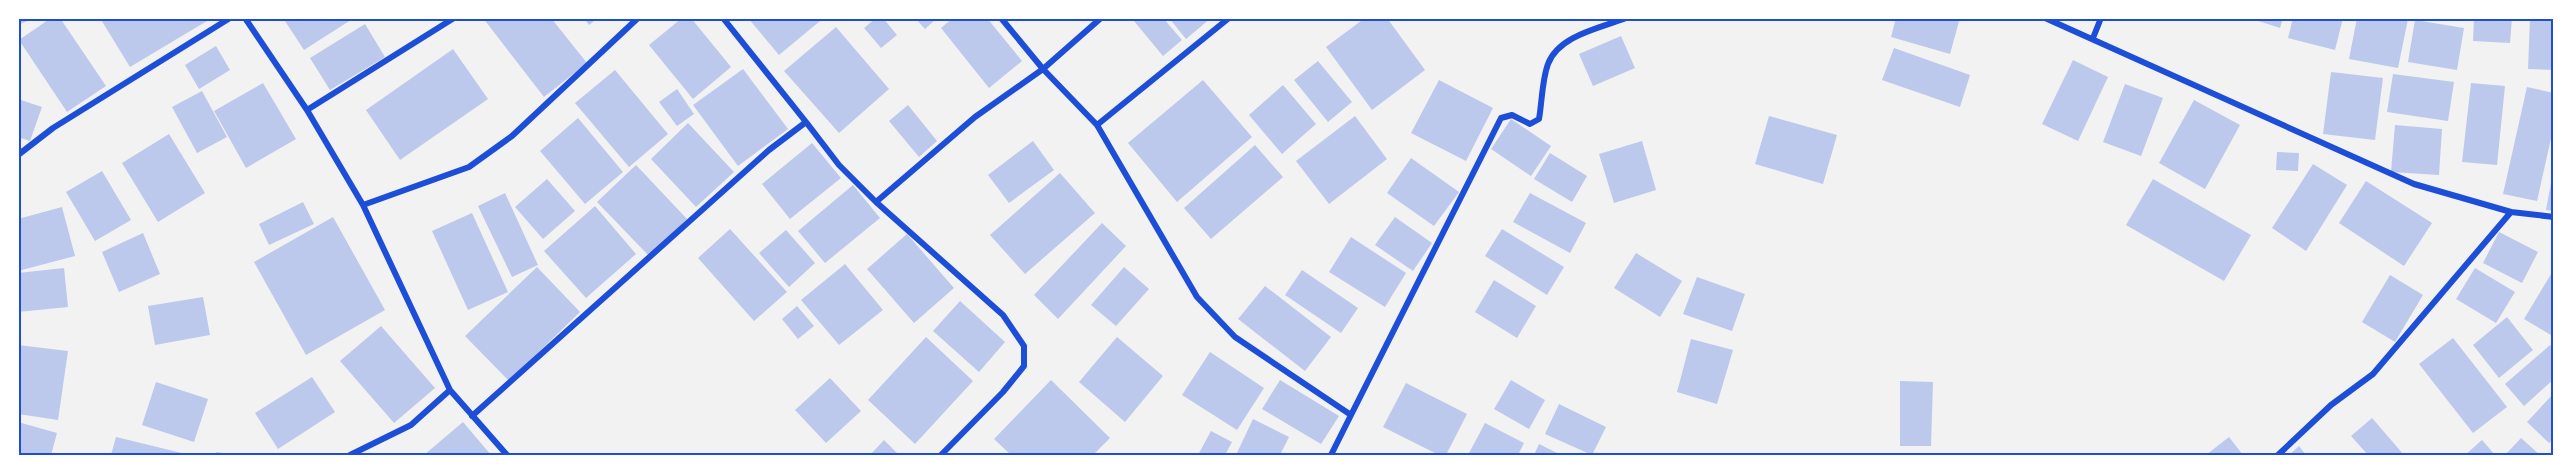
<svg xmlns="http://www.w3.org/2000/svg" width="2572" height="473" viewBox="0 0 2572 473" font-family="'Open Sans',sans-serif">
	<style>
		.building { fill: #bdc9ec }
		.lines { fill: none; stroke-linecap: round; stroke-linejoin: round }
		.minor { stroke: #1d4ed8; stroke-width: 6 }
		.neatline { fill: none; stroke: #1d4ed8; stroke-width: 2 }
	</style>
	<rect width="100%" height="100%" fill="#f2f2f2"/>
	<path class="building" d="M 18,18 L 34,18 L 18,25 Z
		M 51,18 L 60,18 L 106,86 L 67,112 L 19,40 Z
		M 100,18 L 212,18 L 130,67 Z
		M 283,18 L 354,18 L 304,50 Z
		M 483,18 L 551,18 L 587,63 L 544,97 Z
		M 584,18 L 598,18 L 589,25 Z
		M 682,18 L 691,18 L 731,67 L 693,99 L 649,45 Z
		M 748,18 L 817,18 L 820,21 L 779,55 Z
		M 876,18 L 883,18 L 897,35 L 881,48 L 864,28 Z
		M 915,18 L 937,18 L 925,29 Z
		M 953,18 L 987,18 L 1022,61 L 989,88 L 941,28 Z
		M 1138,18 L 1163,18 L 1182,40 L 1163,56 L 1134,21 Z
		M 1169,18 L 1211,18 L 1186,39 Z
		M 1365,18 L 1387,18 L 1425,70 L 1372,110 L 1326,47 Z
		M 1896,18 L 1960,18 L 1950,54 L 1891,37 Z
		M 2249,18 L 2283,18 L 2280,28 Z
		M 2293,18 L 2343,18 L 2335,50 L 2288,38 Z
		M 2357,18 L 2408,19 L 2398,68 L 2349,59 Z
		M 2474,18 L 2512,18 L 2510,43 L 2473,41 Z
		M 2530,18 L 2554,18 L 2554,70 L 2528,69 Z
		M 2415,20 L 2464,28 L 2457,70 L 2408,62 Z
		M 365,24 L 385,57 L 330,90 L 310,58 Z
		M 836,27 L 889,89 L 839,133 L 784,71 Z
		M 1621,36 L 1635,68 L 1593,86 L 1579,54 Z
		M 216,46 L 230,70 L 199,89 L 185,65 Z
		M 1894,48 L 1970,75 L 1960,107 L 1882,80 Z
		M 453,49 L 488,99 L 400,160 L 366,110 Z
		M 2073,60 L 2108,77 L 2078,141 L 2042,124 Z
		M 1318,61 L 1352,102 L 1328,122 L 1294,80 Z
		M 743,69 L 788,129 L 738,166 L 693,105 Z
		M 615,70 L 668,134 L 629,167 L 575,103 Z
		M 2331,72 L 2383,78 L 2375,140 L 2323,134 Z
		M 2393,74 L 2454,82 L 2448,121 L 2387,112 Z
		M 1203,80 L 1252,137 L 1177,202 L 1128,143 Z
		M 1439,80 L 1493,108 L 1466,161 L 1411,133 Z
		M 263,83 L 296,139 L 246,168 L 214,111 Z
		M 2471,83 L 2505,86 L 2497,165 L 2462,162 Z
		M 2125,84 L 2163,98 L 2141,156 L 2103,142 Z
		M 1283,85 L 1316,124 L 1282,154 L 1249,115 Z
		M 2527,87 L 2554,93 L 2554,125 L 2537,201 L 2503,194 Z
		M 677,89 L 694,114 L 677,126 L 659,102 Z
		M 202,91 L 227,137 L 197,153 L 172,107 Z
		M 18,99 L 42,107 L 30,141 L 18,137 Z
		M 2194,100 L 2240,125 L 2205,189 L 2159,163 Z
		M 908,105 L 937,141 L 919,157 L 889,121 Z
		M 1355,116 L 1387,159 L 1329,204 L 1296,161 Z
		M 1769,116 L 1837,135 L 1823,184 L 1755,164 Z
		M 578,118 L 623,172 L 585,204 L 540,151 Z
		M 1511,119 L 1551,146 L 1531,176 L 1491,149 Z
		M 688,123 L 734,172 L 696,207 L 651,159 Z
		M 2395,125 L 2442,129 L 2439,175 L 2391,172 Z
		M 169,134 L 205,193 L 158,222 L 122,163 Z
		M 1033,141 L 1054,170 L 1009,203 L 988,175 Z
		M 1642,141 L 1656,190 L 1614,203 L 1599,154 Z
		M 812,143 L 841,178 L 790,219 L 762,184 Z
		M 1255,145 L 1283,177 L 1211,239 L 1184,208 Z
		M 2277,152 L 2299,153 L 2298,171 L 2276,170 Z
		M 1550,153 L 1587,176 L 1572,202 L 1534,179 Z
		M 1411,158 L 1459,192 L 1434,226 L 1387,193 Z
		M 2313,164 L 2347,185 L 2306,251 L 2272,228 Z
		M 636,165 L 687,219 L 649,256 L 597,202 Z
		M 102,171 L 131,220 L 95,241 L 66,192 Z
		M 2553,172 L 2554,172 L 2554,211 L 2546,210 Z
		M 1060,173 L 1095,213 L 1025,274 L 990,235 Z
		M 547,179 L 575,211 L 543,239 L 515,207 Z
		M 2153,179 L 2251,235 L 2224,281 L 2126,225 Z
		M 2366,181 L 2432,223 L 2404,266 L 2339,223 Z
		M 853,185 L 880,218 L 825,263 L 798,231 Z
		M 505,193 L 538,265 L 512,277 L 478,206 Z
		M 1530,193 L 1586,223 L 1570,253 L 1513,222 Z
		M 303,202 L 314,224 L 269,245 L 259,224 Z
		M 595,206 L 636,254 L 586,298 L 544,251 Z
		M 62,207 L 75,256 L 18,271 L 18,219 Z
		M 472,213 L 508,292 L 468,310 L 432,231 Z
		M 333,217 L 385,310 L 306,355 L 254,262 Z
		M 1395,217 L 1432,243 L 1413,271 L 1375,245 Z
		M 1102,223 L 1126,246 L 1058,319 L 1034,295 Z
		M 730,229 L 787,292 L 754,321 L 698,258 Z
		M 1502,229 L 1564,267 L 1547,295 L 1485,256 Z
		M 786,230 L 815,263 L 789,287 L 759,253 Z
		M 2499,232 L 2538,252 L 2522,283 L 2483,263 Z
		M 143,233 L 160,274 L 119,292 L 102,252 Z
		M 907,234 L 954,288 L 914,323 L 867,269 Z
		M 1351,237 L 1406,273 L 1385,307 L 1329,272 Z
		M 1636,253 L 1682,281 L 1660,317 L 1614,288 Z
		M 845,264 L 883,310 L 839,345 L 801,300 Z
		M 537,267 L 580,312 L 509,381 L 465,336 Z
		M 1124,267 L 1149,289 L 1116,326 L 1091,305 Z
		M 64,268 L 68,307 L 18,312 L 18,273 Z
		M 2475,268 L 2515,292 L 2496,323 L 2456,299 Z
		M 2554,269 L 2554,337 L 2524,319 Z
		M 1302,270 L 1358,308 L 1341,333 L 1285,295 Z
		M 2390,275 L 2423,295 L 2395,342 L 2362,322 Z
		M 1697,277 L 1745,294 L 1732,331 L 1683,314 Z
		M 1494,280 L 1536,306 L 1517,338 L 1475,312 Z
		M 1265,286 L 1331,337 L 1305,371 L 1238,319 Z
		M 203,297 L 210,335 L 155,345 L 148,306 Z
		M 960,301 L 1005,342 L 979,372 L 933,331 Z
		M 797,306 L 814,326 L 798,339 L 782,319 Z
		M 2507,317 L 2533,350 L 2499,378 L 2473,345 Z
		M 381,326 L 435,388 L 394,423 L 340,361 Z
		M 926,337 L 973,381 L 915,444 L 868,400 Z
		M 1117,337 L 1163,376 L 1125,422 L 1079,382 Z
		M 2453,338 L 2507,407 L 2473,433 L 2419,364 Z
		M 1691,339 L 1733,350 L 1717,404 L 1677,392 Z
		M 18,345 L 68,351 L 58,420 L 18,414 Z
		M 2550,345 L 2554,350 L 2554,379 L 2524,406 L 2505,384 Z
		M 1210,352 L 1264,388 L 1237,430 L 1182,395 Z
		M 312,377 L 335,412 L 278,449 L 255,413 Z
		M 830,378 L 861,411 L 826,443 L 795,410 Z
		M 1051,380 L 1110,438 L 1093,455 L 1011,455 L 994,439 Z
		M 1280,380 L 1339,416 L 1321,444 L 1262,409 Z
		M 1511,380 L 1545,400 L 1529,429 L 1494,409 Z
		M 1900,381 L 1933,382 L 1931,446 L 1900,446 Z
		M 156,382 L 208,399 L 194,442 L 142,425 Z
		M 1406,383 L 1467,414 L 1446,455 L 1439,455 L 1383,427 Z
		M 2554,393 L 2554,438 L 2549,443 L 2527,422 Z
		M 1559,404 L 1606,427 L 1592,455 L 1545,434 Z
		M 2372,418 L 2404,455 L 2368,455 L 2351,436 Z
		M 1253,419 L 1289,437 L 1280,455 L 1236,455 Z
		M 18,422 L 57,433 L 51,455 L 18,455 Z
		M 463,422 L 491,455 L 424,455 Z
		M 1485,423 L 1524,443 L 1518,455 L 1468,455 Z
		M 1211,431 L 1232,442 L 1225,455 L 1198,455 Z
		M 116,437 L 186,454 L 186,455 L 111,455 Z
		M 2229,437 L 2243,455 L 2206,455 Z
		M 2521,438 L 2540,455 L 2509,455 L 2507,453 Z
		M 884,440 L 899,455 L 870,455 Z
		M 2482,440 L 2495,455 L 2465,455 Z
		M 1539,444 L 1561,455 L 1534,455 Z
		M 2299,446 L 2306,455 L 2289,455 Z
		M 216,452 L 231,454 L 231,455 L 216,455 Z"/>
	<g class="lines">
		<path class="minor" d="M 245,18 L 307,110 L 363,205 L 450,390 L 507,455
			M 723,18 L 806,122
			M 1001,18 L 1043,69 L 1101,18
			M 2045,18 L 2414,184 L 2511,212 L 2554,217
			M 2093,38 L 2101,18
			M 307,110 L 454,18
			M 1097,125 L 1197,297 L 1235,337 L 1351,415 L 1331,455
			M 18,155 L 53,128 L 230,18
			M 876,202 L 1003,315 L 1024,346 L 1024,366 L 1003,392 L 941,455
			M 363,205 L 469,167 L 512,136 L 638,18
			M 1351,415 L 1501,118 L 1512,115 L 1530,124 L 1539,119 C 1542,102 1542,80 1548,64 C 1559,35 1601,28 1626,18
			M 472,416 L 769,150 L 806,122 L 839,165 L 876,202 L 975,117 L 1043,69 L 1097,125 L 1229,18
			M 350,455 L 411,425 L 450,390
			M 2278,455 L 2331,405 L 2373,374 L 2511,212"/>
	</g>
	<rect width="2572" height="473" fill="none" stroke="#ffffff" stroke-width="39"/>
	<rect x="20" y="20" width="2532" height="434" class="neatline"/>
</svg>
